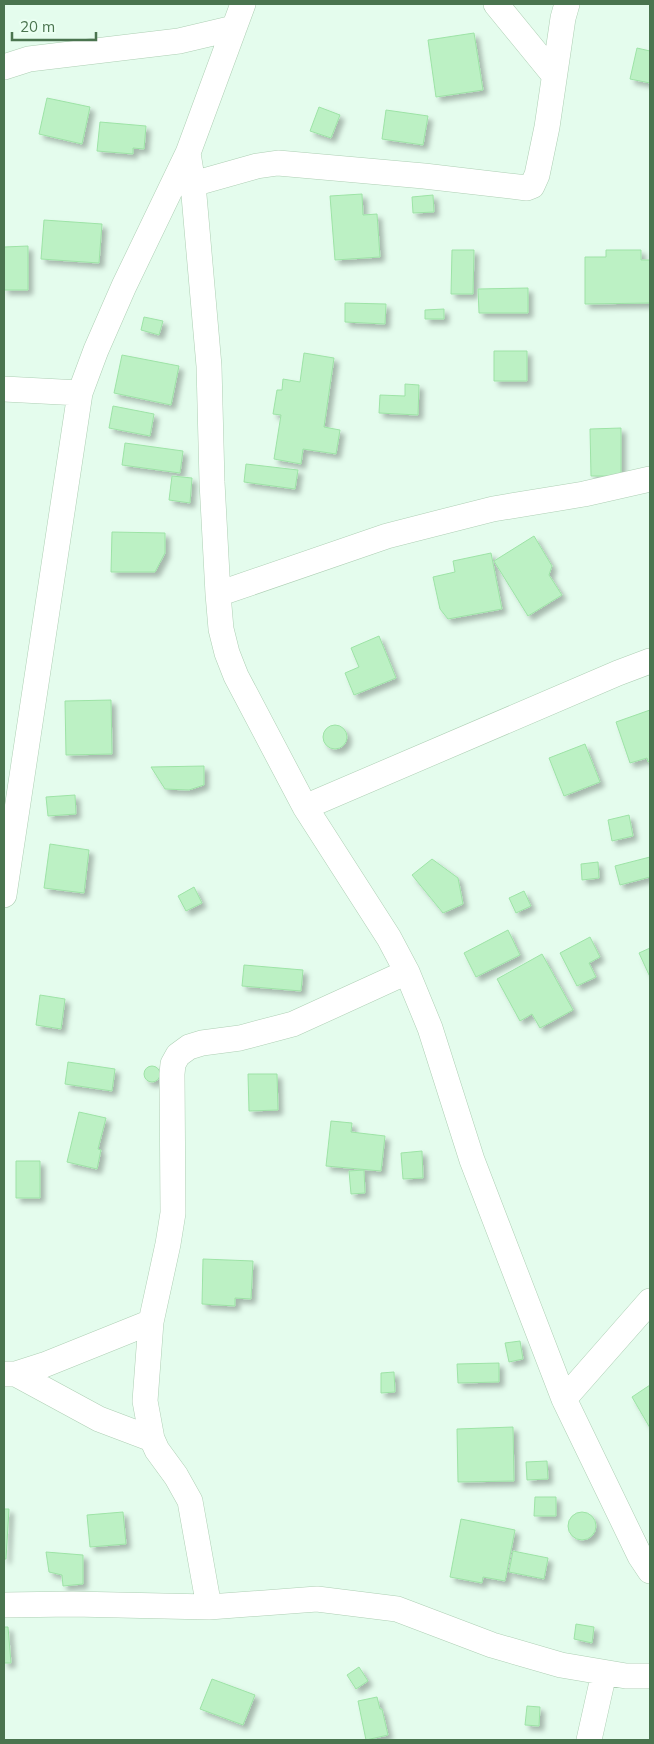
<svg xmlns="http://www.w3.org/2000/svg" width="654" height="1744" viewBox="0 0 654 1744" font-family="Mulish,sans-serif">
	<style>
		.building { fill: #bcf1c4; stroke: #9de3a6; filter: url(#shadow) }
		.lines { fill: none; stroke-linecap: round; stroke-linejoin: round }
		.street-casing { stroke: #aecfb4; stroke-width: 26 }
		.street { stroke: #fff; stroke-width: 25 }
	</style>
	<defs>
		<filter id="shadow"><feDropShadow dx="4.5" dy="4.5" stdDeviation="2.5" flood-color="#0004"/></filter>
	</defs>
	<rect width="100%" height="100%" fill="#e4fced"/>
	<path class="building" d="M 474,33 L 483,90 L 436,97 L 428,40 Z
		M 637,48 L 650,51 L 650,83 L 630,79 Z
		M 47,98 L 90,107 L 82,144 L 39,134 Z
		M 319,107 L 340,115 L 331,138 L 310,131 Z
		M 386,110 L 428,116 L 423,145 L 382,139 Z
		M 100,122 L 146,126 L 144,149 L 133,148 L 133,154 L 97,151 Z
		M 362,194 L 363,215 L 377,214 L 380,257 L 335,260 L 330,196 Z
		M 433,195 L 434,212 L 413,213 L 412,197 Z
		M 44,220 L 102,224 L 99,263 L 41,259 Z
		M 28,246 L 28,290 L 4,290 L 4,247 Z
		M 452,250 L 474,250 L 473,294 L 451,294 Z
		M 606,250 L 641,250 L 641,260 L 650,260 L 650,303 L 585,304 L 585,257 L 606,257 Z
		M 528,288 L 528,313 L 479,313 L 478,289 Z
		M 345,303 L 386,304 L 385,324 L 345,322 Z
		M 444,309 L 444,319 L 425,319 L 425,310 Z
		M 144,317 L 163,321 L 159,335 L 141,330 Z
		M 494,351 L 527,351 L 527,381 L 494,381 Z
		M 304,353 L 334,358 L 324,427 L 340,430 L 336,454 L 303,449 L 301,464 L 274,459 L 281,415 L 273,414 L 277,390 L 282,390 L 283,379 L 300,382 Z
		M 122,355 L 179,366 L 171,405 L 114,393 Z
		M 405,384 L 419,385 L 418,415 L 379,413 L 380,395 L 405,396 Z
		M 113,406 L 154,414 L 150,436 L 109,428 Z
		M 621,428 L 621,476 L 591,476 L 590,429 Z
		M 125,443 L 183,451 L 180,473 L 122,465 Z
		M 246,464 L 298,470 L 295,489 L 244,482 Z
		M 172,476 L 192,478 L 190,503 L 169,500 Z
		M 112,532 L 165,533 L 165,553 L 155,572 L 111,572 Z
		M 534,536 L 552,566 L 549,575 L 562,595 L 528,616 L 494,561 Z
		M 491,553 L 502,609 L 448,619 L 440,609 L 433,577 L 455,572 L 453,561 Z
		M 379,636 L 396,678 L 354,695 L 345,673 L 359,667 L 351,648 Z
		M 111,700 L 112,754 L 66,755 L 65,701 Z
		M 650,710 L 650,761 L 648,762 L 647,758 L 630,763 L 616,722 Z
		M323 737a12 12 0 1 1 24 0a12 12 0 1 1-24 0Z
		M 585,744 L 600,782 L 564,796 L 549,758 Z
		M 204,766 L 204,785 L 189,790 L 165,789 L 151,767 Z
		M 75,795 L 76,814 L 48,816 L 46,797 Z
		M 629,815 L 633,836 L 612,841 L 608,820 Z
		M 50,844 L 89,850 L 84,893 L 44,888 Z
		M 650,857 L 650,877 L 620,885 L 615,866 Z
		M 432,859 L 458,878 L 463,904 L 443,913 L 412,875 Z
		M 598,862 L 599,878 L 582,880 L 581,864 Z
		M 194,887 L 202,903 L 186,911 L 178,896 Z
		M 524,891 L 531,906 L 516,913 L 509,898 Z
		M 508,930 L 520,955 L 476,977 L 464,953 Z
		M 590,937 L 600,957 L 589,963 L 596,977 L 577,986 L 560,953 Z
		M 650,948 L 650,977 L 639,953 Z
		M 542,954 L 573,1010 L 540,1028 L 532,1014 L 520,1021 L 497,979 Z
		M 244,965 L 303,970 L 301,991 L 242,986 Z
		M 40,995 L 65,999 L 61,1029 L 36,1025 Z
		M 68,1062 L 115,1069 L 112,1091 L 65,1084 Z
		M144 1074a8 8 0 1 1 16 0a8 8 0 1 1-16 0Z
		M 248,1074 L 277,1074 L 278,1110 L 249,1111 Z
		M 79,1112 L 106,1118 L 98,1149 L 101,1150 L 97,1169 L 67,1162 Z
		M 331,1121 L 352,1123 L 351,1132 L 385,1136 L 381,1171 L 326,1166 Z
		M 422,1151 L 423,1178 L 403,1179 L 401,1153 Z
		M 16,1161 L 40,1161 L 40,1198 L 16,1198 Z
		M 364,1170 L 365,1193 L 351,1194 L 349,1171 Z
		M 203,1259 L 253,1261 L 251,1299 L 235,1298 L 235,1306 L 202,1304 Z
		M 520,1341 L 523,1359 L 509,1362 L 505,1343 Z
		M 499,1363 L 499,1382 L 458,1383 L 457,1364 Z
		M 394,1372 L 395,1392 L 381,1393 L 381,1373 Z
		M 650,1385 L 650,1428 L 632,1397 Z
		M 513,1427 L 514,1481 L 458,1482 L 457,1429 Z
		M 547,1461 L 548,1479 L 527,1480 L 526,1462 Z
		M 535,1497 L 556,1497 L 556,1516 L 534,1516 Z
		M 4,1509 L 9,1509 L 6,1559 L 4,1559 Z
		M568 1526a14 14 0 1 1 28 0a14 14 0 1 1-28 0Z
		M 123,1512 L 126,1544 L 90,1547 L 87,1515 Z
		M 461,1519 L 515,1530 L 505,1581 L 483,1577 L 482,1583 L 450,1577 Z
		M 513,1551 L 548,1558 L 544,1579 L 509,1572 Z
		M 46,1552 L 83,1555 L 83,1584 L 63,1586 L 62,1575 L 49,1572 Z
		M 576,1624 L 594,1627 L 592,1643 L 574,1639 Z
		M 4,1627 L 8,1627 L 11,1663 L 4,1663 Z
		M 359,1667 L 368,1681 L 356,1689 L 347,1675 Z
		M 212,1679 L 255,1695 L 243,1725 L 200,1709 Z
		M 377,1697 L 380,1709 L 382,1709 L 388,1735 L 366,1740 L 358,1701 Z
		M 527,1706 L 540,1707 L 539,1726 L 525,1725 Z"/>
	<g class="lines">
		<g class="street-casing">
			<path id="street" d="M 496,4 L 554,75
				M 4,67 L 29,59 L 179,41 L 234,28
				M 188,153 L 193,184 L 209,366 L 212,482 L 218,594 L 221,629 L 227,653 L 236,676 L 305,807 L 389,938 L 407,972 L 430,1028 L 472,1160 L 564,1399 L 640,1556 L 650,1571
				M 193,184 L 257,166 L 278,163 L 424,176 L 527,188 L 532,186 L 537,175 L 547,127 L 563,18 L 567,4
				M 4,389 L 80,393
				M 218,594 L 387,536 L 493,509 L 584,494 L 650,479
				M 305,807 L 618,673 L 650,661
				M 4,895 L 80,393 L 96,350 L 124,286 L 188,153 L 243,4
				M 4,1374 L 16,1374 L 44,1365 L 151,1322
				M 16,1374 L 99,1419 L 152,1439
				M 564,1399 L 650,1301
				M 4,1605 L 73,1604 L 209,1607 L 317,1599 L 397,1609 L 492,1645 L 561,1665 L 626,1676 L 650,1676
				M 209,1607 L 190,1501 L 176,1476 L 157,1450 L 152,1439 L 145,1401 L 151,1322 L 168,1244 L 173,1213 L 172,1074 L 173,1064 L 178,1055 L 189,1047 L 202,1043 L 240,1038 L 293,1024 L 407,972
				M 589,1740 L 604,1673"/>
		</g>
		<use href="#street" class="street"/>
	</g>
	<rect width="654" height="1744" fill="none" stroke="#4a744f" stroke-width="10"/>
	<path d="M12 32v8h84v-8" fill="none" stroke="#4a744f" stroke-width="2.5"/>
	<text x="20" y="32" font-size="15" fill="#4a744f" stroke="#eafff2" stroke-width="4" paint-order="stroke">20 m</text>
</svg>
